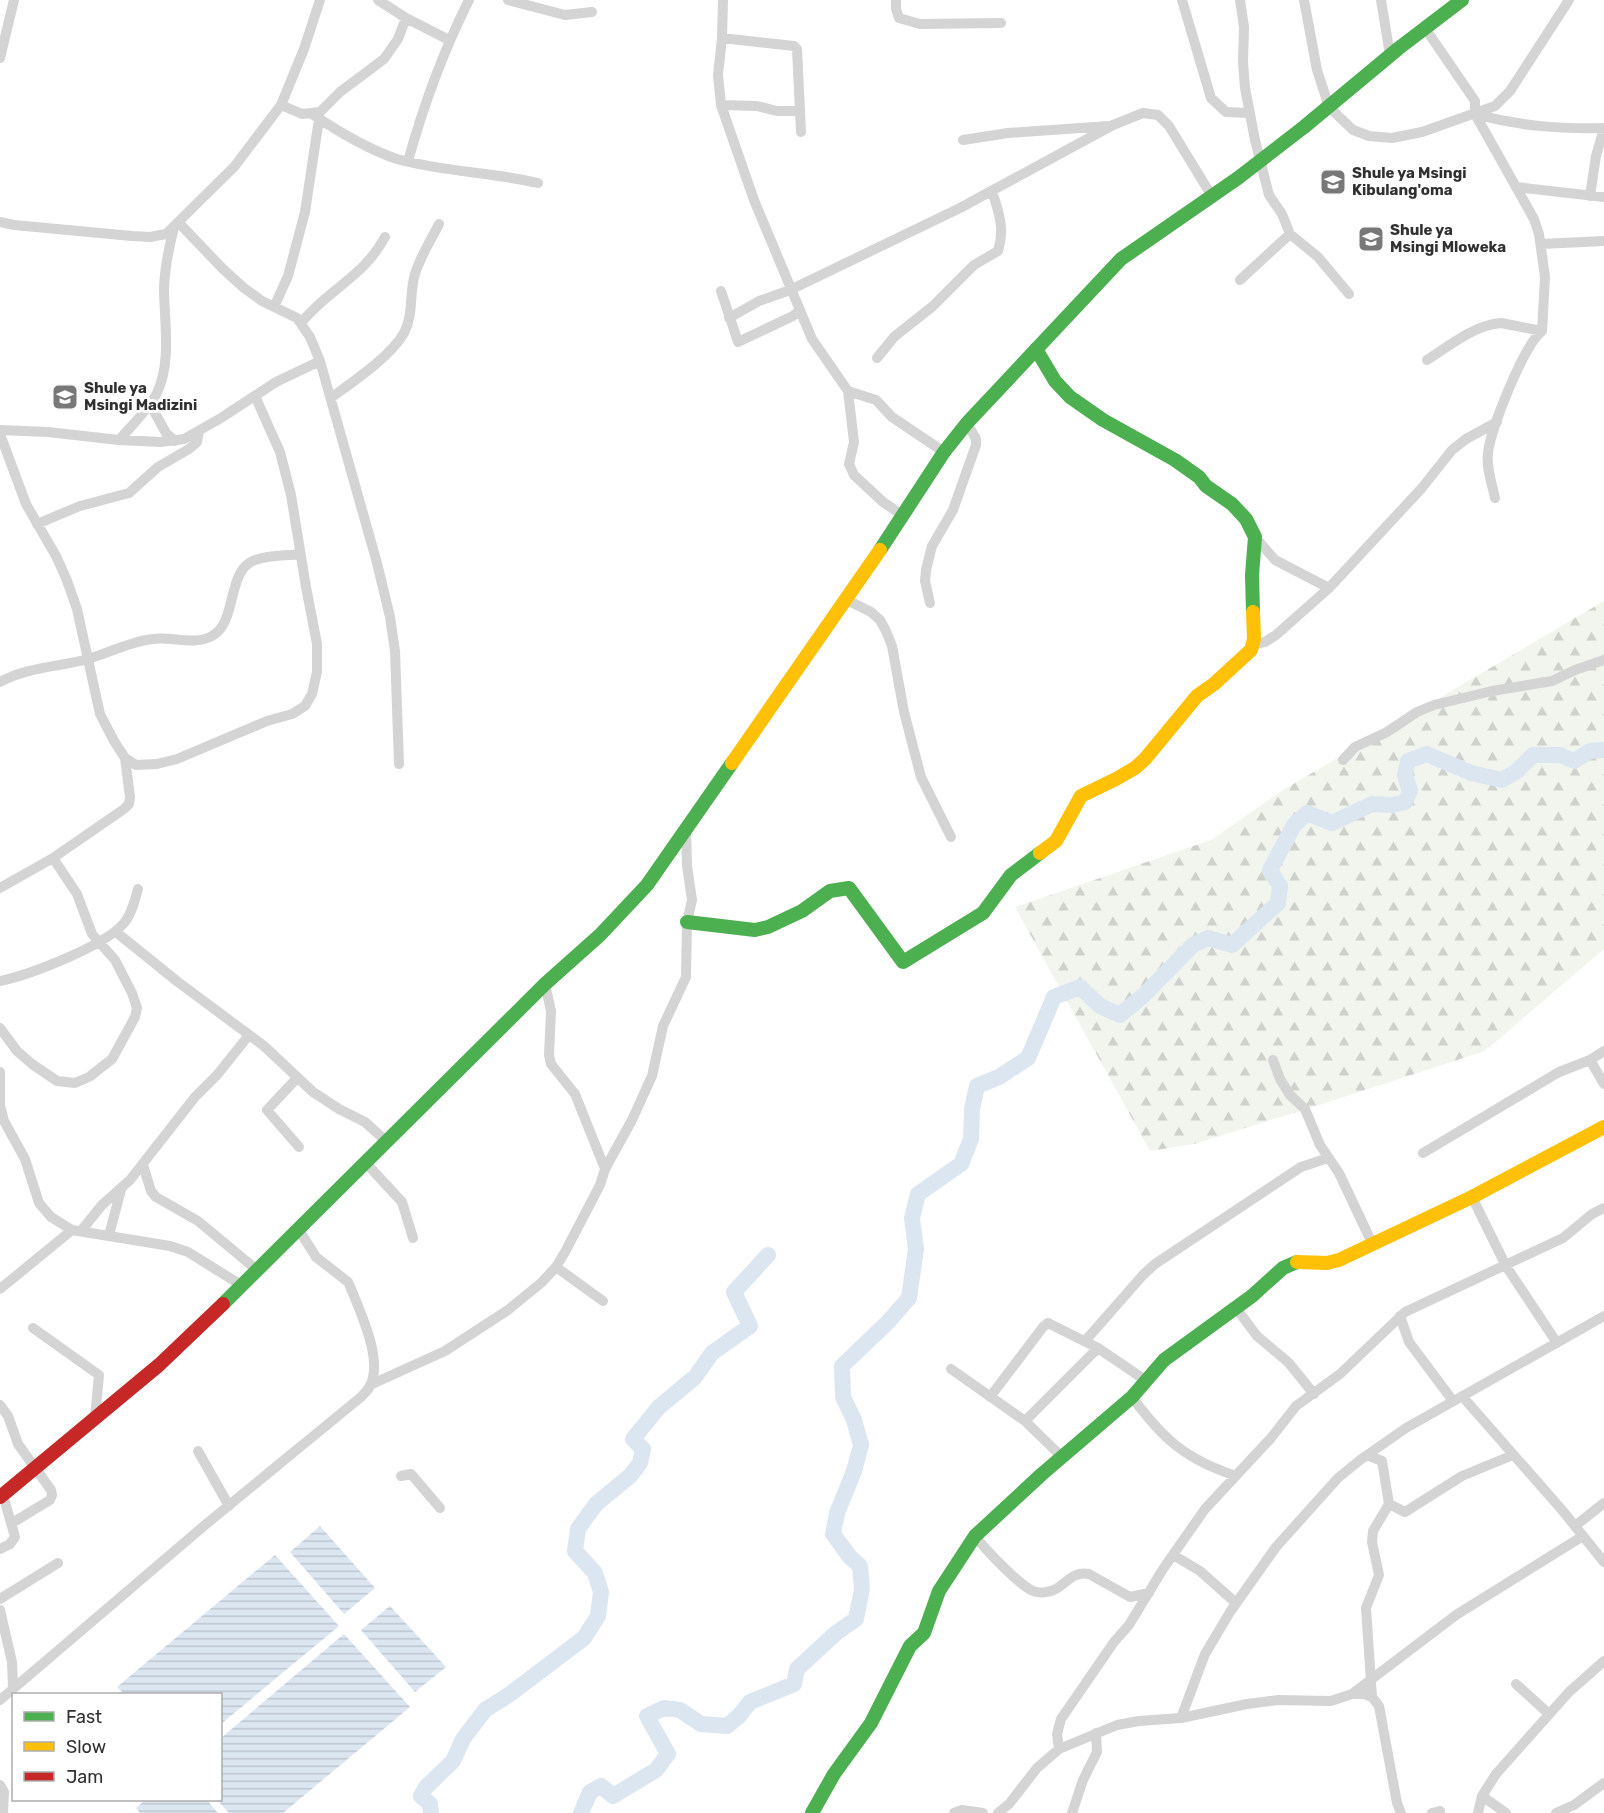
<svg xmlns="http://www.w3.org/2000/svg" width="1604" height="1813" viewBox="0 0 1604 1813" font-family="Rubik,sans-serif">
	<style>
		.forest { fill: url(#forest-firs) }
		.water { fill: url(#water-rules) }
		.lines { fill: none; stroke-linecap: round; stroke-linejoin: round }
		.river { stroke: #dce6f1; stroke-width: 16 }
		.street { stroke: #d4d4d4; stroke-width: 10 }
		.fast { stroke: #4caf50; stroke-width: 14 }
		.slow { stroke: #ffc107; stroke-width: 14 }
		.jam { stroke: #c62828; stroke-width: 14 }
		.labels { text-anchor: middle; stroke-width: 6; stroke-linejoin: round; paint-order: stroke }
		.poi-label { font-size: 15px; font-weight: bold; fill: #303030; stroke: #fff; text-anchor: start }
	</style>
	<defs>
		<pattern id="forest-firs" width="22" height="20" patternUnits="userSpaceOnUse" patternTransform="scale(1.5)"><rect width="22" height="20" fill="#f1f5ed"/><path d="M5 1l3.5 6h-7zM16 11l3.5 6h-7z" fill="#cfd2cc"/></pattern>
		<pattern id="water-rules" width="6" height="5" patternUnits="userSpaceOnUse" patternTransform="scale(1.5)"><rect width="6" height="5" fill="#dce6f1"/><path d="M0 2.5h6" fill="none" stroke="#bdc6cf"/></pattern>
	</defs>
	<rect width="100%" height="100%" fill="#fff"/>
	<path class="forest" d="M 1604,601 L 1604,949 L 1485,1051 L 1316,1106 L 1194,1144 L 1150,1151 L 1015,907 L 1211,840 L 1283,790 Z"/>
	<path class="water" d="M 320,1526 L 375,1588 L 344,1614 L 290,1552 Z
		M 275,1555 L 339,1626 L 221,1724 L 220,1694 L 124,1694 L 117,1687 Z
		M 390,1606 L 446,1667 L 415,1692 L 361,1630 Z
		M 344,1634 L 410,1707 L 283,1813 L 229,1813 L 217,1800 L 220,1800 L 221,1738 Z
		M 145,1800 L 207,1800 L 218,1813 L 140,1813 L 136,1808 Z"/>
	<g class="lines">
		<path class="river" d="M 431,1813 L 430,1804 L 421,1796 L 426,1787 L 453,1761 L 463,1739 L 485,1710 L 510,1694 L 584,1638 L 598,1616 L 601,1592 L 595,1573 L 575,1551 L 578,1529 L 596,1504 L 630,1476 L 640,1463 L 643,1449 L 633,1439 L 659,1407 L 695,1377 L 712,1353 L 750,1326 L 734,1292 L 768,1255
			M 581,1813 L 590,1792 L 601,1786 L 613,1796 L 656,1770 L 668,1754 L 647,1716 L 664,1708 L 680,1710 L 701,1724 L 727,1726 L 739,1716 L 750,1702 L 794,1684 L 797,1669 L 836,1633 L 856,1619 L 862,1589 L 860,1566 L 850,1557 L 833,1534 L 837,1513 L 854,1471 L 861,1445 L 854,1420 L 843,1397 L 842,1366 L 888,1322 L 909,1298 L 916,1249 L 912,1218 L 918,1194 L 961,1164 L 971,1139 L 972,1109 L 977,1086 L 999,1077 L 1028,1058 L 1054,997 L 1080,987 L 1100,1006 L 1120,1015 L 1143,996 L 1193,945 L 1208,938 L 1232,945 L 1278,903 L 1280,886 L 1270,870 L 1294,825 L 1307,813 L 1332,823 L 1372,804 L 1392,805 L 1405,802 L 1410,791 L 1405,775 L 1408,761 L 1427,754 L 1471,773 L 1502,780 L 1517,771 L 1533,755 L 1560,755 L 1574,761 L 1590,751 L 1604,750"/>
		<path class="street" d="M 378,0 L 406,18 L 449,40
			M 508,0 L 565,15 L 592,12
			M 723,0 L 722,38 L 718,75 L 721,105 L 754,200 L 812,339 L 848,391 L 854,442 L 849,464 L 854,475 L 883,502 L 904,516
			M 896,0 L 896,9 L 899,18 L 920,24 L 1001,23
			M 1182,0 L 1211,98 L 1226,112 L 1249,113
			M 1240,0 L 1244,27 L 1243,62 L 1245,88 L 1255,140 L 1269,195 L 1282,214 L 1290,234 L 1318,257 L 1349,294
			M 1304,0 L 1317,70 L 1329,107 L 1353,130 L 1369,136 L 1392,138 L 1422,132 L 1495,106 L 1510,91 L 1569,0
			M 1381,0 L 1390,55
			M 1425,28 L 1475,101 L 1475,114 C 1519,126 1558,129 1604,128
			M 722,38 L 794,46 L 797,49 L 801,132
			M 0,58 L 14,0
			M 281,105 L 302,114 L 320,112 L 340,92 L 384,59 L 398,39 L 406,18
			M 721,105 L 757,106 L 777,111 L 800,111
			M 312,114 C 339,132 367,149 397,159 C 443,172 492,172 538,183
			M 1475,114 L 1534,219 L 1539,234 L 1545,277 L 1542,331 C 1524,345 1490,430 1488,453 C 1486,467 1492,484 1495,498
			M 963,140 L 1008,133 L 1109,126
			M 408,161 C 423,107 444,50 469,0
			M 1516,187 L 1604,197
			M 1590,196 L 1596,156 L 1604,128
			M 0,222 L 14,225 L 132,236 L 150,237 L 166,234 L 234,167 L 281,105 L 304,49 L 320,0
			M 179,223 L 223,269 L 244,288 L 262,301 L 297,318 L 310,337 L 320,361 L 377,563 L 390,617 L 395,651 L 399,764
			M 1541,244 L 1604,241
			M 1240,280 L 1290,234
			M 721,291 L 738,342 L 793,316 L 799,311
			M 274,307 L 288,276 L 305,212 L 319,119
			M 729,318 L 759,301 L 790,290 L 960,208 L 1113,125 L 1143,113 L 1158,115 L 1169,126 L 1213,198
			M 301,323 C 328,289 363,278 385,237
			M 877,358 L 894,337 L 933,306 L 974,265 L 998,251 C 1005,230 999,212 992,191
			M 1427,360 C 1449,346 1474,325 1501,323 L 1542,331
			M 848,391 L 876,400 L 892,417 L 944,452
			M 332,397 C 354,381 391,356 404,333 C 414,314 409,293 415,274 C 420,257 431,240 439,224
			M 150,404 L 166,433 L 175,441
			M 0,430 L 48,432 L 119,440 L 161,442 L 184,439 L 221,418 L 276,382 L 320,361
			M 0,434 L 26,504 L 56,556 L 66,578 L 77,609 L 100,714 L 114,741 L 125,758 L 136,765 L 157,764 L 177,759 L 267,721 L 292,714 L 305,706 L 312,694 L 317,672 L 317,644 L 306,587 L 291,495 L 280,452 L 255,396
			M 119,440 C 132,425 148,410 157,393 C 172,361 164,321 164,287 C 165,266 169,247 174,227
			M 37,524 L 80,506 L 129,493 L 158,467 L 189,449 L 197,442 L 199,431
			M 1255,537 L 1275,560 L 1329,588
			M 845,599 L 871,612 L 880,620 L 886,631 L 892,646 L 904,712 L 921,777 L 951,837
			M 930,603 L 925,581 L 926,570 L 932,546 L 953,510 L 976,445 L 976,439 L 967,423
			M 1252,645 L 1265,642 L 1276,635 L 1329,588 L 1421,489 L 1452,450 L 1466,439 L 1497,422
			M 0,682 C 27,667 59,667 88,659 C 109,653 131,641 153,639 C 172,636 194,646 212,636 C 238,622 226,570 255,560 C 269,555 286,556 300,554
			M 1343,760 L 1355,747 L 1387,732 L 1417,712 L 1434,705 L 1492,691 L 1552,681 L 1575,670 L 1604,660
			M 0,888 L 53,858 L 124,809 L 129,804 L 130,797 L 125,758
			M 116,932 L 178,982 L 264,1046 L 313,1092 L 339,1109 L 365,1122 L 387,1142
			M 0,981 C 29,975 112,944 127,919 C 133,910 135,899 138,889
			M 545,984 L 551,1011 L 549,1055 L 551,1064 L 575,1094 L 605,1169
			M 0,1028 L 17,1051 L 32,1064 L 57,1081 L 75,1083 L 89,1077 L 112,1059 L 135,1017 L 137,1008 L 132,993 L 115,960 L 92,934 L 77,894 L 53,858
			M 1273,1060 L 1280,1079 L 1290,1095 L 1305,1109 L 1320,1145 L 1339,1173 L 1372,1243
			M 1590,1060 L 1604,1084
			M 0,1072 L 0,1105 L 4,1121 L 25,1159 L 39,1203 L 51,1217 L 72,1230 L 170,1246 L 188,1252 L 241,1285
			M 297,1078 L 267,1110 L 299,1147
			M 1423,1153 L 1559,1072 L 1590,1060 L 1604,1051
			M 366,1163 L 402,1202 L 413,1238
			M 143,1165 L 151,1191 L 156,1197 L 198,1221 L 257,1270
			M 1472,1197 L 1506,1266 L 1557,1343
			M 81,1231 L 102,1205 L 130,1180 L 195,1097 L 217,1075 L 249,1035
			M 109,1235 L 121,1190
			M 556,1267 L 603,1301
			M 0,1289 L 72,1230
			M 1236,1308 L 1257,1336 L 1288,1362 L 1314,1394
			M 1400,1316 L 1409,1342 L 1453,1401
			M 33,1328 L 99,1375 L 95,1417
			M 1085,1341 L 1143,1275 L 1155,1264 L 1301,1167 L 1328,1158
			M 951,1369 L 1025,1421 L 1062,1457
			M 370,1385 L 445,1351 L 508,1310 L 541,1283 L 556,1267 L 565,1252 L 600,1185 L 605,1169 L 632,1120 L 652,1076 L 663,1026 L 686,977 L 687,922 L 692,900 L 687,866 L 686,829
			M 1462,1396 L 1562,1510 L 1604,1562
			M 990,1397 L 1043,1327 L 1048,1323 L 1098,1348 L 1145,1380
			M 1132,1397 C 1163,1439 1185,1459 1236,1476
			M 0,1405 L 8,1416 L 18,1444 L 51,1490 L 52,1495 L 50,1500 L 12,1523
			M 1025,1421 L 1098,1348
			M 198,1451 L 229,1506
			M 1367,1455 L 1382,1461 L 1389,1504 L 1373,1531 L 1372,1542 L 1379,1575 L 1366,1608 L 1372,1697
			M 401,1476 L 411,1474 L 440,1508
			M 1389,1504 L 1405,1512 L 1462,1476 L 1513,1455
			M 1575,1526 L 1604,1503
			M 975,1536 C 985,1549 1019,1585 1033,1591 C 1040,1594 1050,1592 1056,1589 C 1067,1582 1074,1571 1089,1574 L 1130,1597 L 1149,1593
			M 0,1549 L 10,1544 L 15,1537 L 3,1495
			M 1173,1555 L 1200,1571 L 1236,1603
			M 0,1599 L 58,1563
			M 0,1610 L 12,1662 L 13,1687
			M 1516,1684 L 1549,1714
			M 1352,1694 L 1456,1615 L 1583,1536
			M 0,1700 L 205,1525 L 361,1397 C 364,1394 368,1390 370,1386 C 383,1361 362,1316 352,1291 L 348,1282 L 316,1257 L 299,1230
			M 1181,1718 L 1205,1654 L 1230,1612 L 1276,1547 L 1338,1478 L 1360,1460 L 1406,1428 L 1604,1316
			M 1059,1749 L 1057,1734 L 1061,1719 L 1114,1642 L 1129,1625 L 1163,1569 L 1205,1509 L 1271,1438 L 1296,1406 L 1340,1374 L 1405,1312 L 1563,1238 L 1592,1214 L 1604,1208
			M 0,1785 L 4,1792 L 3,1813
			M 1482,1796 L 1506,1813
			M 954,1813 L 962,1810 L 983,1813
			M 998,1813 L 1009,1804 L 1037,1768 L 1059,1749 L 1117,1725 L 1139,1721 L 1181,1718 L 1247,1704 L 1278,1700 L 1331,1701 L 1352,1694 L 1364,1694 L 1372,1697 L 1379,1706 L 1397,1803 L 1401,1813
			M 1072,1813 L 1083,1780 L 1097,1752 L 1096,1733
			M 1432,1813 L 1440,1811
			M 1478,1813 L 1482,1796 L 1496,1774 L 1569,1692 L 1604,1661
			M 1556,1813 L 1574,1805 L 1604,1783"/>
		<path class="fast" d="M 1036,349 L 1055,381 L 1070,397 L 1103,420 L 1175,460 L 1199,477 L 1206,486 L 1232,504 L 1246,519 L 1255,537 L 1252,575 L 1253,612
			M 880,550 L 944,452 L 967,423 L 1121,259 L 1238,178 L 1304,127 L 1399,48 L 1462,0
			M 687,922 L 755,930 L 768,927 L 802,911 L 830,891 L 849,888 L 903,962 L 983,913 L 1011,875 L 1040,853
			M 223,1304 L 545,984 L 600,935 L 647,885 L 732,763
			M 812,1813 L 834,1774 L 871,1723 L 910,1646 L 924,1633 L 939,1591 L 975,1536 L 1042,1474 L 1132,1397 L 1164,1360 L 1252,1296 L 1283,1268 L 1297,1262"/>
		<path class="slow" d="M 732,763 L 880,550
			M 1040,853 L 1056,841 L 1081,796 L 1116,779 L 1135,768 L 1145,759 L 1197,696 L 1214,684 L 1251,650 L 1254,639 L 1253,612
			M 1297,1262 L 1327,1263 L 1339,1260 L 1472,1197 L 1604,1127"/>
		<path class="jam" d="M 0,1497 L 159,1365 L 223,1304"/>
	</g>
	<defs>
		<g id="school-square" transform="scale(1.35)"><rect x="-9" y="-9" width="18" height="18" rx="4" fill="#787878" stroke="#fff"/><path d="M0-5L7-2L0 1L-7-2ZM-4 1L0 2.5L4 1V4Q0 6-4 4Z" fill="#fff"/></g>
	</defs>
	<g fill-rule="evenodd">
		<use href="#school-square" x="1333" y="182"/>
		<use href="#school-square" x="1371" y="239"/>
		<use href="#school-square" x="65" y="397"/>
	</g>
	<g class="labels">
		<g class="poi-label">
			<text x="1352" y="178">Shule ya Msingi<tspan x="1352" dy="17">Kibulang'oma</tspan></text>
			<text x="1390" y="235">Shule ya<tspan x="1390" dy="17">Msingi Mloweka</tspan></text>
			<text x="84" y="393">Shule ya<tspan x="84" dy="17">Msingi Madizini</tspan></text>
		</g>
	</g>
	<rect x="12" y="1693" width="210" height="108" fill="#ffffff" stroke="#acacac" stroke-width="1.5"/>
	<rect x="24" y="1712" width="30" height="9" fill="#4caf50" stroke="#acacac" stroke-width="1.5"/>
	<text x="66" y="1723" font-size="18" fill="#303030">Fast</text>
	<rect x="24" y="1742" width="30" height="9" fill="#ffc107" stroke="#acacac" stroke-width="1.5"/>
	<text x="66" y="1753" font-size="18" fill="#303030">Slow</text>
	<rect x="24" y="1772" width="30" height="9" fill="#c62828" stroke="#acacac" stroke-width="1.5"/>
	<text x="66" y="1783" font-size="18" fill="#303030">Jam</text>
</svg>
